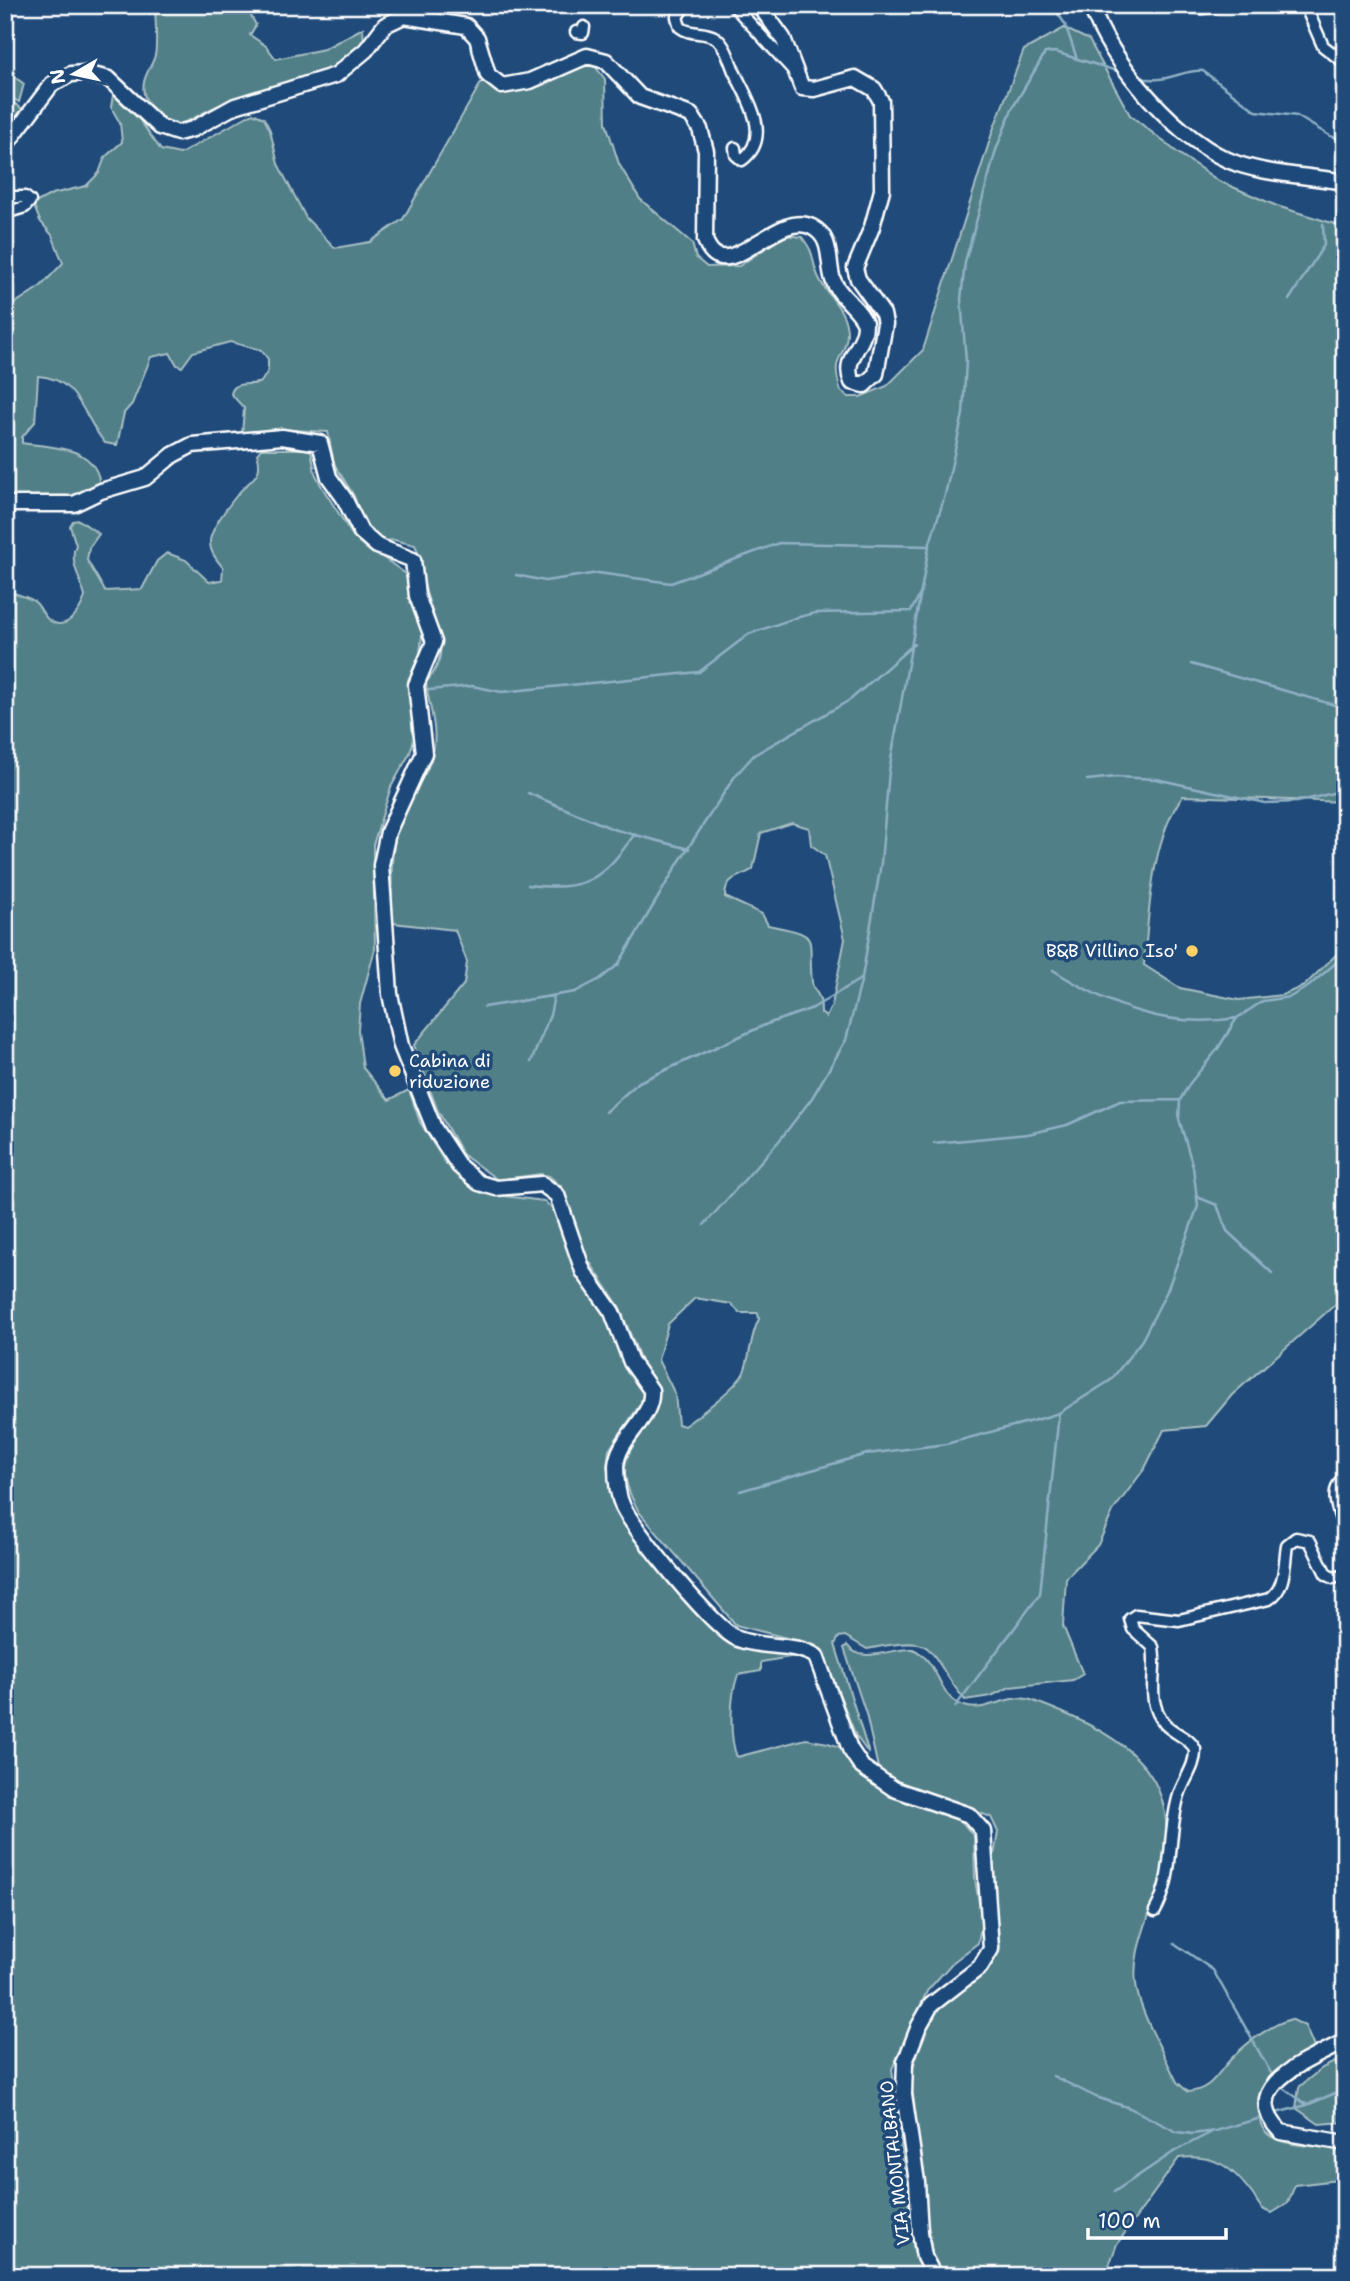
<svg xmlns="http://www.w3.org/2000/svg" width="1350" height="2281" viewBox="0 0 1350 2281" font-family="'Shantell Sans',sans-serif">
	<style>
		.green { fill: #517f88; stroke: #a8bfc4; stroke-width: 2; fill-rule: evenodd }
		.lines { fill: none; stroke-linecap: round; stroke-linejoin: round }
		.stream { stroke: #8fb1c5; stroke-width: 2.5 }
		.street-casing { stroke: #fff; stroke-width: 15 }
		.secondary-casing { stroke: #fff; stroke-width: 19 }
		.street { stroke: #1f4a7a; stroke-width: 10 }
		.secondary { stroke: #1f4a7a; stroke-width: 14 }
		.poi-dot { fill: #ffd166; stroke: #1f4a7a; stroke-width: 2.5 }
		.labels { text-anchor: middle; stroke-width: 7; stroke-linejoin: round; paint-order: stroke }
		.poi-label { font-size: 18px; fill: #fff; stroke: #1f4a7a; text-anchor: end }
		.street-label { font-size: 18px; fill: #fff; stroke: #1f4a7a }
	</style>
	<rect width="100%" height="100%" fill="#1f4a7a"/>
	<filter id="ink" filterUnits="userSpaceOnUse"><feTurbulence type="fractalNoise" baseFrequency=".0143" numOctaves="2"/><feDisplacementMap in="SourceGraphic" scale="14" xChannelSelector="R" yChannelSelector="G"/><feConvolveMatrix kernelMatrix="1 2 1 2 8 2 1 2 1" color-interpolation-filters="sRGB"/></filter>
	<g filter="url(#ink)">
		<path class="green" d="M 154,5 L 245,5 L 256,25 L 250,35 L 266,46 L 276,59 L 324,49 L 363,28 L 364,46 C 318,85 268,84 215,107 C 199,114 190,123 172,126 C 156,118 140,100 144,82 C 146,72 153,64 155,55 C 157,47 156,13 154,5 Z
			M 1064,28 L 1089,40 L 1130,115 L 1178,153 L 1219,181 L 1277,206 L 1345,227 L 1345,802 L 1183,796 C 1151,838 1149,913 1144,965 L 1180,988 L 1239,1000 L 1282,995 L 1304,986 L 1345,946 L 1345,1296 L 1232,1395 L 1206,1426 L 1164,1430 L 1145,1468 L 1113,1511 L 1098,1545 L 1066,1578 L 1063,1626 L 1083,1674 L 1073,1680 L 1010,1687 L 991,1696 L 965,1700 C 921,1648 945,1634 867,1649 L 845,1636 L 839,1637 L 835,1644 L 869,1754 L 856,1736 L 822,1651 L 814,1645 L 736,1625 L 639,1512 C 604,1450 643,1451 657,1400 L 619,1306 L 587,1258 L 562,1187 L 549,1176 L 540,1174 L 498,1180 L 462,1154 L 437,1109 L 414,1045 L 464,984 L 467,962 L 455,930 L 393,923 C 391,882 388,843 406,805 C 416,786 432,769 434,746 C 437,724 428,704 426,682 C 455,651 433,622 425,588 C 421,574 422,558 415,545 L 394,540 L 384,541 L 365,528 L 354,496 L 334,464 L 328,432 L 272,429 L 242,436 L 244,408 L 231,394 C 234,379 250,387 261,382 L 268,371 L 268,359 L 261,350 L 230,342 L 193,352 L 182,367 L 177,365 L 170,353 L 151,357 L 132,404 L 124,413 L 117,445 L 105,443 C 83,418 79,378 38,376 L 35,422 L 22,437 L 22,443 C 53,448 96,445 100,485 C 83,501 29,500 5,502 L 5,310 L 41,286 L 63,263 L 52,235 L 40,221 L 33,204 L 52,194 L 86,186 L 99,173 L 105,157 L 122,142 L 120,123 L 111,107 L 113,95 L 124,98 L 161,150 L 180,154 L 253,113 L 264,118 L 270,130 L 278,164 L 306,218 L 335,248 L 370,242 L 403,219 L 482,81 C 519,114 557,62 594,65 L 605,79 L 606,123 L 619,164 L 640,199 L 692,243 L 696,258 L 707,267 L 739,266 L 785,235 L 802,237 C 817,257 810,258 818,276 C 827,297 847,308 847,334 C 846,359 829,355 841,391 L 849,397 L 860,397 L 887,386 L 923,350 L 993,130 L 1024,50 ZM 792,823 L 809,828 L 811,845 L 825,855 L 845,939 L 832,1005 L 826,1017 L 821,1013 C 821,1008 821,1001 819,997 C 817,991 812,989 812,982 C 807,934 823,936 768,925 L 762,914 L 725,897 C 725,875 741,878 753,869 L 761,833 ZM 695,1298 L 731,1304 L 740,1313 L 758,1313 L 759,1319 C 750,1336 751,1354 744,1372 C 739,1385 697,1417 684,1426 L 678,1424 L 675,1394 L 658,1360 L 668,1324 Z
			M 5,70 L 24,84 L 19,102 L 5,94 Z
			M 5,97 L 24,110 L 5,135 Z
			M 261,449 L 311,449 L 315,473 L 322,487 L 353,536 L 406,574 L 410,600 L 423,626 L 420,654 L 408,680 L 414,739 L 410,753 L 391,787 L 373,845 L 375,949 L 360,1004 L 358,1030 L 363,1068 L 389,1100 L 409,1090 L 420,1122 L 446,1164 L 459,1166 L 476,1187 L 489,1194 L 544,1201 L 555,1211 L 575,1270 L 605,1314 L 625,1369 L 644,1392 L 641,1403 L 609,1450 L 607,1466 L 616,1508 L 719,1636 C 742,1652 770,1647 796,1656 L 761,1662 L 761,1671 L 738,1675 C 730,1695 729,1738 737,1757 L 806,1739 L 828,1743 L 849,1750 L 868,1778 L 959,1818 L 974,1837 L 975,1879 L 982,1921 L 978,1943 L 952,1963 L 927,1991 L 892,2069 L 914,2251 L 926,2276 L 5,2276 L 5,588 C 14,595 28,596 35,602 C 41,607 43,616 49,620 C 66,633 80,611 85,597 C 82,582 68,560 76,545 L 70,526 L 73,521 L 79,520 L 99,534 L 89,548 L 87,560 L 105,591 L 142,589 L 157,561 L 167,553 L 186,560 L 209,582 L 222,580 L 223,568 C 218,561 210,553 210,543 C 209,531 229,505 237,495 C 249,479 265,477 257,454 Z
			M 847,1645 C 862,1666 892,1647 913,1649 C 941,1662 937,1698 964,1706 C 986,1714 1008,1692 1031,1700 C 1133,1738 1193,1778 1155,1897 C 1146,1925 1130,1959 1137,1990 C 1142,2016 1165,2056 1177,2082 L 1188,2092 C 1211,2090 1216,2075 1230,2060 C 1246,2043 1270,2025 1291,2019 L 1305,2026 L 1314,2047 C 1302,2055 1286,2062 1277,2071 C 1262,2087 1248,2126 1274,2138 C 1295,2148 1322,2145 1345,2150 L 1345,2185 L 1338,2180 L 1295,2185 L 1288,2203 L 1272,2213 C 1260,2210 1260,2205 1253,2195 C 1232,2167 1216,2154 1179,2158 L 1117,2244 L 1105,2276 L 944,2276 L 932,2255 L 929,2233 L 911,2095 L 913,2068 L 921,2039 L 943,1999 L 973,1982 L 994,1961 L 1000,1946 L 991,1873 L 998,1832 L 991,1817 L 892,1780 L 878,1768 L 866,1714 L 844,1648 Z
			M 1345,2057 L 1345,2122 L 1319,2124 L 1296,2108 L 1299,2087 L 1322,2068 Z"/>
		<g class="lines">
			<path class="stream" d="M 1052,5 L 1065,24 L 1077,59
				M 1140,78 C 1168,84 1185,68 1203,71 L 1256,111 L 1297,116 L 1330,136 L 1345,141
				M 1289,300 L 1324,245 L 1323,224
				M 516,575 L 545,581 L 598,573 L 671,583 L 779,543 L 929,546
				M 1191,664 L 1345,708
				M 429,690 L 472,686 L 502,692 L 699,672 L 749,634 L 795,618 L 815,613 L 911,611 L 920,594
				M 1087,780 L 1116,777 L 1156,779 L 1265,803 L 1297,802 L 1345,790
				M 528,793 L 613,829 L 689,849
				M 528,885 C 585,891 601,881 634,835
				M 1053,970 C 1111,1007 1167,1029 1237,1018
				M 484,1007 L 575,992 L 600,979 L 618,965 L 679,862 L 735,776 L 754,755 L 850,700 L 914,644
				M 531,1062 L 550,1015 L 554,996
				M 605,1112 L 639,1082 L 767,1024 L 813,1008 L 862,978
				M 934,1143 L 1028,1134 L 1067,1125 L 1120,1101 L 1180,1100
				M 1197,1197 L 1217,1205 L 1227,1231 L 1272,1273
				M 704,1225 L 779,1141 L 812,1098 L 846,1040 L 862,978 L 881,863 L 889,771 L 929,546 L 945,495 L 963,414 L 966,361 L 961,299 L 965,262 L 996,150 L 1012,109 L 1045,53 L 1055,52 L 1120,72
				M 740,1491 L 867,1454 L 946,1444 L 1043,1418 L 1059,1413 L 1111,1380 L 1142,1340 L 1167,1291 L 1198,1206 L 1193,1167 L 1179,1119 L 1180,1100 L 1190,1083 L 1217,1050 L 1237,1018 L 1263,1001 L 1290,997 L 1309,986 L 1345,955
				M 955,1707 L 1040,1594 L 1059,1413
				M 1174,1943 L 1213,1970 L 1271,2073
				M 1053,2076 L 1096,2097 L 1130,2108 L 1177,2132 L 1192,2134 L 1215,2131 L 1261,2118
				M 1281,2086 L 1307,2105
				M 1276,2113 L 1307,2105 L 1345,2089
				M 1114,2192 L 1175,2151 L 1212,2132"/>
			<g class="street-casing">
				<path id="street" d="M 685,5 L 677,17 L 680,27 C 691,36 704,30 716,38 C 726,46 729,59 734,71 C 746,97 774,136 742,160 L 736,155 L 735,148
					M 733,5 L 793,70
					M 1182,5 L 1202,8 L 1224,5
					M 1305,5 L 1323,46 L 1345,63
					M 576,32 L 583,33 L 584,27
					M 5,197 L 25,197 L 30,201 L 25,207 L 5,213
					M 1345,1477 C 1327,1491 1339,1513 1345,1530
					M 1155,1911 C 1175,1876 1167,1833 1179,1795 C 1184,1779 1196,1766 1195,1749 C 1189,1737 1174,1734 1165,1724 C 1144,1699 1158,1674 1153,1647 L 1133,1629 L 1130,1619 L 1136,1615 L 1179,1620 L 1269,1599 C 1286,1589 1284,1563 1287,1545 L 1296,1538 L 1310,1541 L 1326,1574 L 1333,1578 L 1345,1575"/>
			</g>
			<g class="secondary-casing">
				<path id="secondary" d="M 1091,5 C 1108,61 1182,146 1238,164 C 1272,175 1310,176 1345,182
					M 5,146 L 52,84 L 71,74 L 85,73 L 109,79 L 160,127 L 178,133 L 193,129 L 235,106 L 336,75 L 366,50 L 385,25 L 404,16 L 466,26 L 477,38 L 488,75 L 502,86 L 530,81 L 587,56 L 606,61 L 640,97 L 691,115 L 700,129 L 706,151 L 705,240 C 725,292 776,208 812,227 C 833,238 827,261 833,280 C 839,297 858,306 865,323 C 866,346 841,358 852,382 L 864,385 L 876,374 L 885,324 L 883,314 L 858,279 L 855,268 L 872,227 L 882,190 L 881,101 L 874,89 L 855,78 L 814,89 L 802,88 L 783,38 L 759,5
					M 5,504 L 74,504 L 101,491 L 145,478 L 173,455 L 192,445 L 282,437 L 320,443 L 329,477 L 344,498 L 361,532 L 377,546 L 413,560 L 417,596 L 434,642 L 416,685 L 424,753 L 388,832 L 381,865 L 390,994 L 401,1046 L 434,1128 L 459,1166 L 479,1183 L 496,1188 L 542,1184 L 557,1195 L 583,1271 L 612,1312 L 631,1362 L 651,1390 C 654,1419 618,1436 616,1466 C 616,1480 617,1494 623,1507 C 636,1533 714,1629 738,1639 C 763,1649 792,1642 816,1656 L 850,1749 L 862,1767 L 894,1789 L 969,1815 L 983,1831 L 991,1949 L 980,1967 L 931,2005 L 919,2026 L 905,2062 L 904,2094 L 917,2182 L 920,2232 L 924,2257 L 934,2276
					M 1345,2041 C 1313,2059 1234,2085 1281,2132 L 1345,2143"/>
			</g>
			<use href="#street" class="street"/>
			<use href="#secondary" class="secondary"/>
		</g>
	</g>
	<g class="poi-dot">
		<circle cx="1192" cy="951" r="7"/>
		<circle cx="395" cy="1071" r="7"/>
	</g>
	<g class="labels">
		<g class="poi-label">
			<text x="1178" y="957">B&amp;B Villino Iso'</text>
			<text x="409" y="1067" text-anchor="start">Cabina di<tspan x="409" dy="21">riduzione</tspan></text>
		</g>
		<g class="street-label">
			<text transform="translate(895 2163) rotate(-96)" y="6">VIA MONTALBANO</text>
		</g>
	</g>
	<rect width="1350" height="2281" fill="none" stroke="#1f4a7a" stroke-width="28"/>
	<rect x="14" y="14" width="1322" height="2253" fill="none" stroke="#fff" stroke-width="2.5" filter="url(#ink)"/>
	<g transform="translate(74 74) rotate(261)" stroke="#1f4a7a" stroke-width="5" paint-order="stroke">
	<path d="M0-5L12 26L0 18L-12 26Z" fill="#ffffff"/>
	<text y="-10" font-size="19" font-weight="bold" text-anchor="middle" fill="#ffffff">N</text>
	</g>
	<path d="M1088 2228v10h138v-10" fill="none" stroke="#ffffff" stroke-width="3.5"/>
	<text x="1098" y="2228" font-size="21" fill="#ffffff" stroke="#1f4a7a" stroke-width="5" paint-order="stroke">100 m</text>
</svg>
